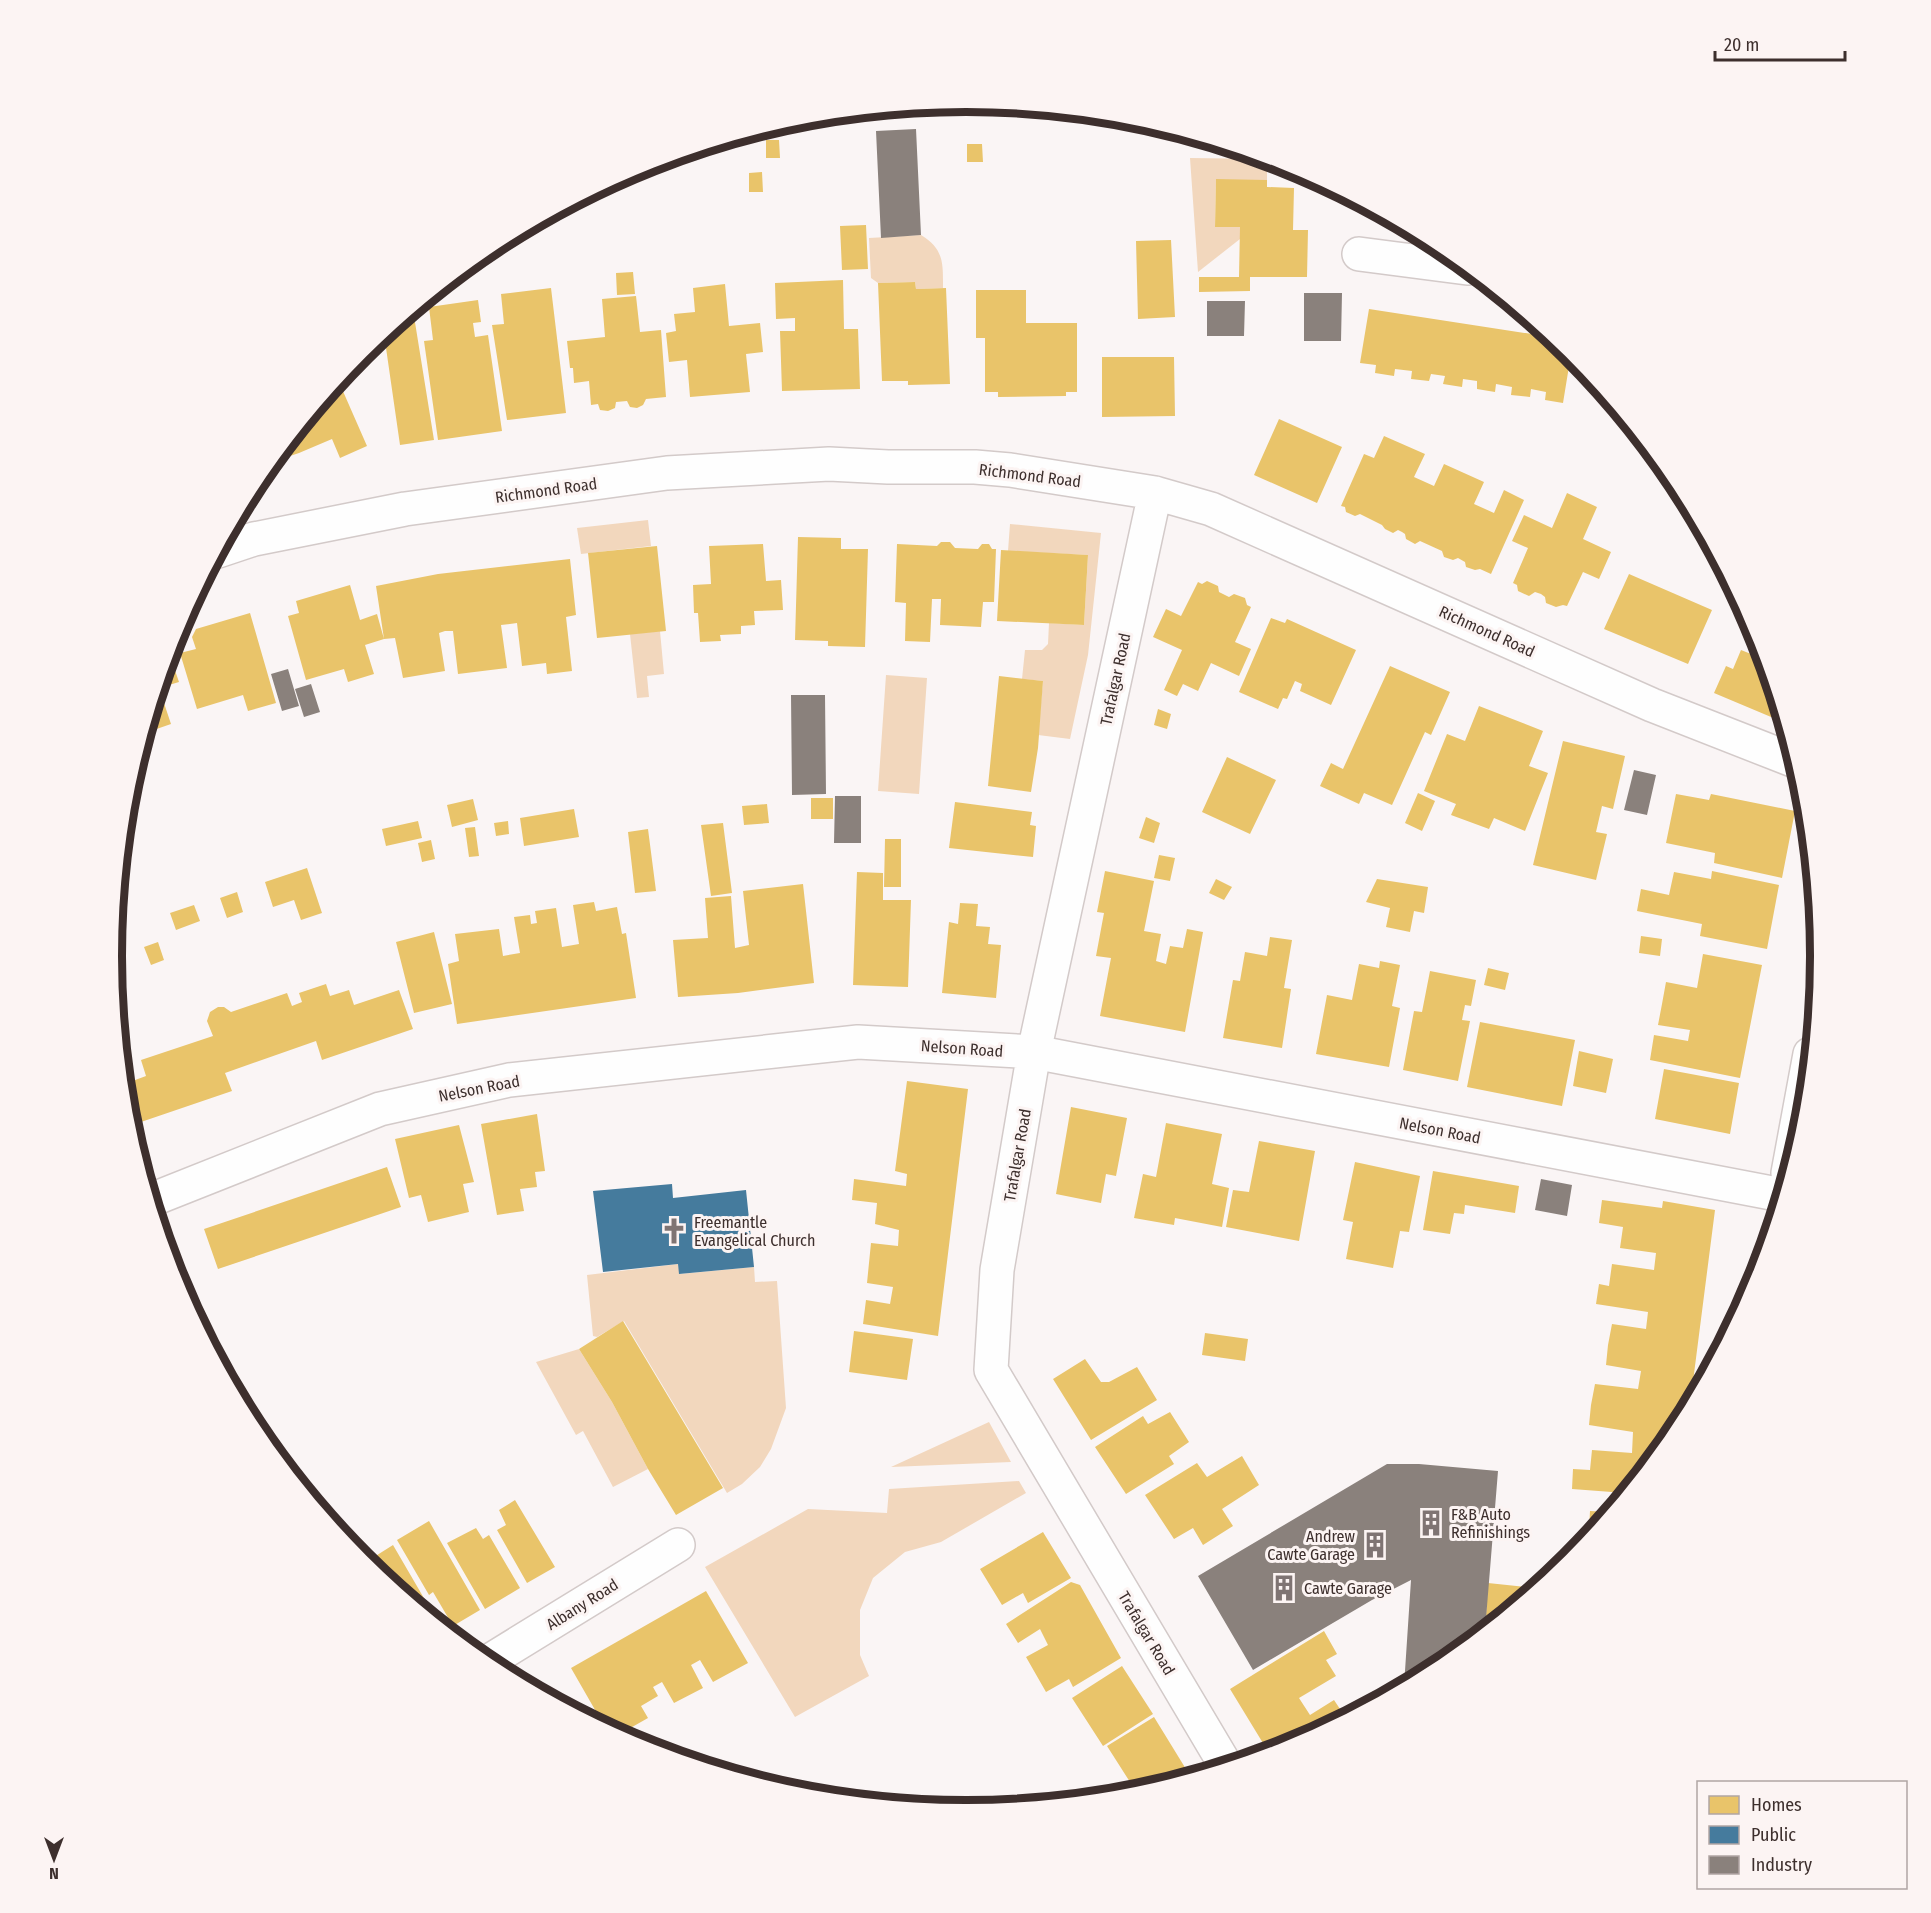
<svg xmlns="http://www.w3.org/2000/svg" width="1931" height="1913" viewBox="0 0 1931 1913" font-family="'Fira Sans Condensed',sans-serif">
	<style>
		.green { fill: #f2d7bd }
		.homes { fill: #e9c46a }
		.public { fill: #457b9d }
		.industry { fill: #8a817c }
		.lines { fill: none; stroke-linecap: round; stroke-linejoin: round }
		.minor-casing { stroke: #d3cac9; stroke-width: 36 }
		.minor { stroke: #fefefe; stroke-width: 33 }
		.labels { text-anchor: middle; stroke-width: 6; stroke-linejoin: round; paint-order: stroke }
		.street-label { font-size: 16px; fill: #3d2f2d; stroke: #fcf4f3 }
		.poi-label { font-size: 16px; fill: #3d2f2d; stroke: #fcf4f3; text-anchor: start }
		.rim { fill: none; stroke: #3d2f2d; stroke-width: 8 }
	</style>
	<rect width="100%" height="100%" fill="#faf5f5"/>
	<path class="green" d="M 978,103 L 1133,118 L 1170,130 L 1160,129 Z
		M 1190,158 L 1267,159 L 1267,180 L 1216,180 L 1215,226 L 1240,227 L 1240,239 L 1198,272 Z
		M 921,235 C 944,249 943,263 943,288 L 916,289 L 915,282 L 878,283 L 871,278 L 869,238 Z
		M 648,520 L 651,546 L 581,554 L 577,528 Z
		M 1010,524 L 1101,533 L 1088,655 L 1070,739 L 1038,735 L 1043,681 L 1022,679 L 1025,650 L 1042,650 L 1048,644 L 1049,623 L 1084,625 L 1088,555 L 1008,551 Z
		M 660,631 L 664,674 L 647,676 L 649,697 L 637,698 L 630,634 Z
		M 886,675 L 927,678 L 919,794 L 878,791 Z
		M 678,1264 L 680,1274 L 754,1267 L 755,1282 L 777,1281 L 786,1408 L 771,1449 L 760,1467 L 742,1484 L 727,1493 L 624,1321 L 597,1337 L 593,1336 L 587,1275 Z
		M 579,1349 L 612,1402 L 648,1469 L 613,1487 L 583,1431 L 576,1435 L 536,1362 Z
		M 989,1422 L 1011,1462 L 891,1467 Z
		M 1019,1481 L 1026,1493 L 941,1542 L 905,1552 L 873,1578 L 860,1610 L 860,1655 L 869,1676 L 795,1717 L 705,1567 L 808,1509 L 887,1513 L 889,1489 Z"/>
	<path class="homes" d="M 766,140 L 779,140 L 780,158 L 766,158 Z
		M 967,144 L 982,144 L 983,162 L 967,162 Z
		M 762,172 L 763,192 L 749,192 L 749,173 Z
		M 1216,179 L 1267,180 L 1267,187 L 1294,188 L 1293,230 L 1308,230 L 1307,277 L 1250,277 L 1250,291 L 1199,292 L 1199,277 L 1239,277 L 1240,227 L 1215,227 Z
		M 866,225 L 868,269 L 842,270 L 840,226 Z
		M 1171,240 L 1175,317 L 1138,319 L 1136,241 Z
		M 633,272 L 635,294 L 617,295 L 616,273 Z
		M 843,280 L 844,329 L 858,329 L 860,389 L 782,391 L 780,331 L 795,331 L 795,318 L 776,319 L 775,283 Z
		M 915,282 L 916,289 L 946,288 L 950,384 L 908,385 L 908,381 L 882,381 L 878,283 Z
		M 725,284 L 729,326 L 760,323 L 763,352 L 746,354 L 750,392 L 690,397 L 687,360 L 669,362 L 666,333 L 676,331 L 674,314 L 695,312 L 693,288 Z
		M 551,288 L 566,413 L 507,420 L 492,325 L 504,324 L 501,294 Z
		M 976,290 L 1026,290 L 1026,323 L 1077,323 L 1077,392 L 1066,392 L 1066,396 L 998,397 L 998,392 L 985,392 L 985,338 L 976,338 Z
		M 636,296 L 640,332 L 661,330 L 666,397 L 646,399 L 643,405 L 637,408 L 630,407 L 627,401 L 616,402 L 615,408 L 608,411 L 600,410 L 598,404 L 591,405 L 589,381 L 574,383 L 573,368 L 570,368 L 567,341 L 605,337 L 602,299 Z
		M 478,300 L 481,322 L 473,323 L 475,337 L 488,335 L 502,431 L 438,440 L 424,341 L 433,340 L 429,307 Z
		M 1369,309 L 1551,337 L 1571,354 L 1563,403 L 1545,400 L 1546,392 L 1531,389 L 1530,397 L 1511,395 L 1512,387 L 1496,384 L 1495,392 L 1477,389 L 1477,381 L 1463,379 L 1462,387 L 1443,384 L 1445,376 L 1431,374 L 1429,381 L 1411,379 L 1412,371 L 1395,369 L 1394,376 L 1375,373 L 1376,365 L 1360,363 Z
		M 413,310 L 434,440 L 400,445 L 384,334 Z
		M 1102,357 L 1174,357 L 1175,416 L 1102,417 Z
		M 341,377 L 346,387 L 342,389 L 367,446 L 340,458 L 332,439 L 299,453 L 272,462 L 311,414 L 313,419 L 321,416 L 317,406 Z
		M 1279,419 L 1342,447 L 1317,503 L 1254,475 Z
		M 1384,436 L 1425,454 L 1414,477 L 1434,486 L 1444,464 L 1484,482 L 1474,504 L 1494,513 L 1504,490 L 1524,500 L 1491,574 L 1480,569 L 1475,570 L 1466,567 L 1465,562 L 1458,558 L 1453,560 L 1444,557 L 1442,551 L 1420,541 L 1415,544 L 1406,539 L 1405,534 L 1402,532 L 1398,530 L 1393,533 L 1385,529 L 1382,525 L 1360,514 L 1355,516 L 1346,512 L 1345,507 L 1341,506 L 1364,454 L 1374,458 Z
		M 1567,493 L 1597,507 L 1583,539 L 1611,552 L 1599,579 L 1583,572 L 1567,606 L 1563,605 L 1556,607 L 1546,603 L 1545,597 L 1541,594 L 1535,592 L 1529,596 L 1518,591 L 1517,585 L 1513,583 L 1528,548 L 1512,541 L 1524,515 L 1552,528 Z
		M 798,537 L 841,538 L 841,549 L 868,549 L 865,647 L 828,646 L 828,641 L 795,640 Z
		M 941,542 L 950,542 L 955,548 L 978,549 L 982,544 L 989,544 L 992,549 L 996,549 L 994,602 L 983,602 L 981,627 L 961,626 L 940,625 L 941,599 L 932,599 L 930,642 L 905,641 L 906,603 L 895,602 L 897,544 L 937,546 Z
		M 763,544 L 766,581 L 781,580 L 783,610 L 754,611 L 755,625 L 741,626 L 741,634 L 720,635 L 721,641 L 700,642 L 698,613 L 694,613 L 693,585 L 711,584 L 709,546 Z
		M 657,546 L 666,631 L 597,638 L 588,553 Z
		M 1001,550 L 1088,555 L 1084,625 L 997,621 Z
		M 570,559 L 576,615 L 566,617 L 572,671 L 547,674 L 546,663 L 522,666 L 517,623 L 501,625 L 507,668 L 458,674 L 453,631 L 445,631 L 439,633 L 445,671 L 403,678 L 395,638 L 384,639 L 376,586 L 438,574 Z
		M 1629,574 L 1712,610 L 1688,664 L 1604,629 Z
		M 1207,581 L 1218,586 L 1219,592 L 1229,597 L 1234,594 L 1245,598 L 1247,605 L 1251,607 L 1235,642 L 1251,649 L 1239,676 L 1211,663 L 1198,691 L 1183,684 L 1177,696 L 1164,690 L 1182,650 L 1153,637 L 1166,609 L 1181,616 L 1198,582 L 1202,584 Z
		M 350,585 L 360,620 L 377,614 L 384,639 L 365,645 L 374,674 L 348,682 L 344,669 L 306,680 L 288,616 L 299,613 L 296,601 Z
		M 250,613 L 276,703 L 248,711 L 243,695 L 197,709 L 180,653 L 196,649 L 192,637 L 196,629 Z
		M 1271,618 L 1285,623 L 1287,619 L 1356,650 L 1331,705 L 1300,691 L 1302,684 L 1295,681 L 1287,699 L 1283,698 L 1278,709 L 1239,692 Z
		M 1741,650 L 1761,658 L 1763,655 L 1783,722 L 1714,693 L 1726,666 L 1733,669 Z
		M 169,653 L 179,682 L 159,688 L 171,724 L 145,733 Z
		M 1390,666 L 1450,692 L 1431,735 L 1425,732 L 1392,805 L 1364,793 L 1359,804 L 1320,786 L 1331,763 L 1343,769 Z
		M 999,676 L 1043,681 L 1038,748 L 1031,792 L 988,786 Z
		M 1479,706 L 1543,731 L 1529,766 L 1548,773 L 1525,831 L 1494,818 L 1489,829 L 1451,815 L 1456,804 L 1424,791 L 1447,734 L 1465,741 Z
		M 1158,709 L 1171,714 L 1167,729 L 1154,725 Z
		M 1563,741 L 1625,756 L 1613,809 L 1602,806 L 1596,832 L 1607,834 L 1596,880 L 1533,865 Z
		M 1227,757 L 1276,780 L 1250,834 L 1202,812 Z
		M 1418,793 L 1435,801 L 1422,831 L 1405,823 Z
		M 1676,794 L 1709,800 L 1711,794 L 1795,811 L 1782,878 L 1714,863 L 1715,853 L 1666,843 Z
		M 811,798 L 833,798 L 833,819 L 811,819 Z
		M 473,799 L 478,820 L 452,827 L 447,805 Z
		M 955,802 L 1032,812 L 1030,825 L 1036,826 L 1033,857 L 949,848 Z
		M 767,804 L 769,823 L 744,825 L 742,806 Z
		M 574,809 L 579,837 L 524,846 L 520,818 Z
		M 1146,817 L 1160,823 L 1154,843 L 1139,838 Z
		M 418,821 L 422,838 L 386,846 L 382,829 Z
		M 508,821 L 509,834 L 496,836 L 494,823 Z
		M 723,823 L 732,893 L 711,896 L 701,825 Z
		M 475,827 L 479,856 L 469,857 L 465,828 Z
		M 648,829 L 656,891 L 635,893 L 628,832 Z
		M 885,839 L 901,839 L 901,887 L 884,887 Z
		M 431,840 L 435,859 L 422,862 L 418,843 Z
		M 1159,855 L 1175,858 L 1170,881 L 1154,878 Z
		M 307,868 L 322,913 L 301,920 L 294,900 L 273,907 L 265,882 Z
		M 1105,871 L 1154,881 L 1144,931 L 1161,934 L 1156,961 L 1166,964 L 1170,946 L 1183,948 L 1187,929 L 1203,932 L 1185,1032 L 1100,1016 L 1111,958 L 1096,956 L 1104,913 L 1097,912 Z
		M 1712,871 L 1779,885 L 1767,949 L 1700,936 L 1702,924 L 1637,911 L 1641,889 L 1669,895 L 1674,872 L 1711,879 Z
		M 857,872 L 883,873 L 883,900 L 911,900 L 908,987 L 853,985 Z
		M 1216,879 L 1232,887 L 1224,900 L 1209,893 Z
		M 1377,879 L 1428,887 L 1424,913 L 1414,911 L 1410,932 L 1386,927 L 1390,908 L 1366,902 Z
		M 803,884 L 814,983 L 738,993 L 678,997 L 673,940 L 708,938 L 705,898 L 731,896 L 735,948 L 749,945 L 743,891 Z
		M 237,892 L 243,912 L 227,918 L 220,898 Z
		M 594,902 L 596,911 L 617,907 L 622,934 L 626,933 L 636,998 L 457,1024 L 448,964 L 459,961 L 455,934 L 499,929 L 503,956 L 520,953 L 514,917 L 530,915 L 531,924 L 537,923 L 535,911 L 556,908 L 562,947 L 579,944 L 573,905 Z
		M 960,903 L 978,904 L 976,926 L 990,927 L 988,944 L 1001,945 L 996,998 L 942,993 L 949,922 L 958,924 Z
		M 194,905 L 200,921 L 176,930 L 170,913 Z
		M 434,932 L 452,1004 L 414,1013 L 396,942 Z
		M 1641,936 L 1662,939 L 1660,956 L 1639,953 Z
		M 1270,937 L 1292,940 L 1284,988 L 1291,989 L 1282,1048 L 1223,1038 L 1233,980 L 1240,981 L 1245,952 L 1267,956 Z
		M 158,942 L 164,960 L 151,965 L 144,947 Z
		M 1703,954 L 1762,965 L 1740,1078 L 1650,1060 L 1654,1035 L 1688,1041 L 1690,1030 L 1658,1025 L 1662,1004 L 1666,982 L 1697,988 Z
		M 1380,961 L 1400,965 L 1392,1006 L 1400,1008 L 1389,1067 L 1316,1054 L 1327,995 L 1352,1000 L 1359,964 L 1379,968 Z
		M 1488,968 L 1509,973 L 1505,990 L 1484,985 Z
		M 1430,971 L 1476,980 L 1471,1006 L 1465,1005 L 1462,1020 L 1470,1021 L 1458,1081 L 1403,1070 L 1414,1011 L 1422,1012 Z
		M 326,984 L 330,996 L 349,990 L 354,1005 L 399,990 L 413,1029 L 322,1060 L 316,1041 L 225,1073 L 232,1091 L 141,1122 L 127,1083 L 146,1076 L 141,1060 L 213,1036 L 207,1021 L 210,1012 L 218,1007 L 224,1007 L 231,1012 L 287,993 L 292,1006 L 302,1002 L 299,993 Z
		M 1480,1022 L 1575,1040 L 1562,1106 L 1467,1087 Z
		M 1579,1051 L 1613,1059 L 1606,1093 L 1573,1086 Z
		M 1664,1069 L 1739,1083 L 1730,1134 L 1655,1119 Z
		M 907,1081 L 968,1089 L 938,1336 L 863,1324 L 866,1300 L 890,1304 L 893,1287 L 867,1283 L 871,1243 L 898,1246 L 899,1230 L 875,1224 L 877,1203 L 852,1200 L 854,1179 L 906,1186 L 907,1174 L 895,1171 Z
		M 1071,1107 L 1127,1118 L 1116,1176 L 1106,1174 L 1101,1203 L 1056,1194 Z
		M 126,1111 L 138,1136 L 132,1139 L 127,1123 Z
		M 537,1114 L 545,1171 L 535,1172 L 537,1187 L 520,1189 L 524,1211 L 497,1215 L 481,1124 Z
		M 1166,1123 L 1222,1134 L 1212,1184 L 1229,1188 L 1222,1227 L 1175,1218 L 1174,1225 L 1134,1218 L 1143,1174 L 1156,1177 Z
		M 459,1125 L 474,1182 L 463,1184 L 469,1212 L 428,1222 L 421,1195 L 409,1198 L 395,1139 Z
		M 1259,1141 L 1315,1151 L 1299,1241 L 1226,1227 L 1233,1190 L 1249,1192 Z
		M 1355,1162 L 1420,1176 L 1409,1232 L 1400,1231 L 1393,1268 L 1346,1259 L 1353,1222 L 1343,1220 Z
		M 387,1167 L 401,1207 L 218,1269 L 204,1229 Z
		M 1433,1171 L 1519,1186 L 1515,1213 L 1465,1205 L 1464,1214 L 1454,1213 L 1450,1234 L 1423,1230 Z
		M 1602,1200 L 1662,1208 L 1663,1201 L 1715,1210 L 1690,1405 L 1676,1432 L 1625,1493 L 1572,1489 L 1573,1469 L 1590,1470 L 1592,1450 L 1632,1453 L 1633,1432 L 1589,1425 L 1591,1405 L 1595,1384 L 1638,1389 L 1641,1371 L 1606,1365 L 1608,1345 L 1612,1324 L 1646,1329 L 1648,1312 L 1596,1304 L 1599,1284 L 1609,1286 L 1612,1264 L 1654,1270 L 1656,1253 L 1620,1248 L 1623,1227 L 1599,1223 Z
		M 164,1239 L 182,1280 L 188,1278 L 196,1295 L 185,1300 L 176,1283 Z
		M 623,1321 L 723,1488 L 676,1515 L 648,1469 L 612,1402 L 579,1349 Z
		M 854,1331 L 913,1339 L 907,1380 L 849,1372 Z
		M 1205,1333 L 1248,1339 L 1245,1361 L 1202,1355 Z
		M 1085,1359 L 1101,1382 L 1109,1382 L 1137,1367 L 1157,1400 L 1091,1440 L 1053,1379 Z
		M 1170,1412 L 1189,1442 L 1169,1456 L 1174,1464 L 1126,1494 L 1095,1447 L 1143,1416 L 1148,1424 Z
		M 1242,1456 L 1259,1485 L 1222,1509 L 1233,1526 L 1203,1545 L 1193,1528 L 1174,1539 L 1145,1495 L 1197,1463 L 1207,1477 Z
		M 515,1500 L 555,1567 L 527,1583 L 497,1530 L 506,1525 L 499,1510 Z
		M 1590,1511 L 1610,1512 L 1584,1544 L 1584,1530 L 1589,1530 Z
		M 429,1521 L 480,1610 L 453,1626 L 433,1592 L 429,1595 L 397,1540 Z
		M 476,1528 L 483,1539 L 489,1535 L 520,1588 L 485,1609 L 447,1543 Z
		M 1043,1532 L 1071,1578 L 1028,1603 L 1023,1593 L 1002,1605 L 980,1569 Z
		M 393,1545 L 439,1624 L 439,1625 L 391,1585 L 374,1557 Z
		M 1071,1582 L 1080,1585 L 1121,1658 L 1073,1687 L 1069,1679 L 1046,1692 L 1026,1657 L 1048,1645 L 1040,1629 L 1018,1643 L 1006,1624 Z
		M 1488,1583 L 1537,1588 L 1485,1631 Z
		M 706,1591 L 748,1663 L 713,1682 L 700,1660 L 691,1665 L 703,1688 L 674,1703 L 662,1682 L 653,1687 L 658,1696 L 641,1706 L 648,1718 L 618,1735 L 606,1729 L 571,1668 Z
		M 1324,1631 L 1337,1654 L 1326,1660 L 1336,1676 L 1299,1698 L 1310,1715 L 1334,1700 L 1344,1715 L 1317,1731 L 1318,1732 L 1292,1746 L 1269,1753 L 1230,1689 Z
		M 1122,1666 L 1153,1714 L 1103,1746 L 1072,1698 Z
		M 1154,1717 L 1189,1774 L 1177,1781 L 1137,1793 L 1107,1746 Z"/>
	<path class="public" d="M 672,1184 L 673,1198 L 746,1190 L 754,1267 L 679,1274 L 678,1264 L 603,1272 L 593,1191 Z"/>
	<path class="industry" d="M 916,129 L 921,235 L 881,238 L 876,131 Z
		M 1304,293 L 1342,293 L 1341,341 L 1304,341 Z
		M 1207,301 L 1245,301 L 1244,336 L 1207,336 Z
		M 288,669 L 299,706 L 282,711 L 271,674 Z
		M 311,684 L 320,712 L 304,717 L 295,689 Z
		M 791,695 L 825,695 L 826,794 L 792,795 Z
		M 1634,770 L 1656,775 L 1647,815 L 1624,810 Z
		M 835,796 L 861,796 L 861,843 L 834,843 Z
		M 1541,1179 L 1572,1185 L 1567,1216 L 1535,1210 Z
		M 1387,1464 L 1419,1464 L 1498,1471 L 1485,1631 L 1440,1667 L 1404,1686 L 1411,1580 L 1372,1600 L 1253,1670 L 1198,1576 Z
		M 994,1798 L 1000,1808 L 975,1810 Z"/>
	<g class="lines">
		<g class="minor-casing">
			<path id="minor" d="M 1359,254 L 1467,268
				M 1155,493 L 1034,1052 L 997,1270 L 991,1370 L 1226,1766
				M 218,551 L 254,539 L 405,509 L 667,473 L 829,464 L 888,467 L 975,467 L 1010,470 L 1155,493 L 1211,509 L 1652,705 L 1795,761
				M 1788,1173 L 1810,1054
				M 151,1200 L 380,1109 L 509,1080 L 858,1042 L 1034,1052 L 1782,1195
				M 486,1663 L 678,1545"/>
		</g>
		<use href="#minor" class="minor"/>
	</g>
	<defs>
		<g id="church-bare" transform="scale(2.07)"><path d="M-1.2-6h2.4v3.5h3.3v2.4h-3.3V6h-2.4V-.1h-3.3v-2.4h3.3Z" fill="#7f7473" stroke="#fcf4f3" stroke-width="2.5" paint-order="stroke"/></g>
		<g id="building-bare" transform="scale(2.07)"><path d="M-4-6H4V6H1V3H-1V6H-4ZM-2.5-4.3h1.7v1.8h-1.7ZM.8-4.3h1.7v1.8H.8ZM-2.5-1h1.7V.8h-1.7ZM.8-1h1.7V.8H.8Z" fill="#7f7473" stroke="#fcf4f3" stroke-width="2.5" paint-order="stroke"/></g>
	</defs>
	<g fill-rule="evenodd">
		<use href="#church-bare" x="674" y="1231"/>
		<use href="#building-bare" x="1431" y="1523"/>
		<use href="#building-bare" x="1375" y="1545"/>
		<use href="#building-bare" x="1284" y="1588"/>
	</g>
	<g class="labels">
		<g class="street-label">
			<text transform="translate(1030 475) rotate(7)" y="6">Richmond Road</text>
			<text transform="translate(546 490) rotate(-8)" y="6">Richmond Road</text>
			<text transform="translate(1487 631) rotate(24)" y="6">Richmond Road</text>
			<text transform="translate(1115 679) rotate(-78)" y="6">Trafalgar Road</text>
			<text transform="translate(962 1048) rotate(4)" y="6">Nelson Road</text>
			<text transform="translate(479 1088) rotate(-11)" y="6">Nelson Road</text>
			<text transform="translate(1440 1130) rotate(11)" y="6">Nelson Road</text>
			<text transform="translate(1017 1155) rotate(-80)" y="6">Trafalgar Road</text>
			<text transform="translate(582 1604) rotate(-32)" y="6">Albany Road</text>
			<text transform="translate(1147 1633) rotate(59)" y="6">Trafalgar Road</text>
		</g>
		<g class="poi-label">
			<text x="694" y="1228">Freemantle<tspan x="694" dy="18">Evangelical Church</tspan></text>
			<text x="1451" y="1520">F&amp;B Auto<tspan x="1451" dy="18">Refinishings</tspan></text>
			<text x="1355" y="1542" text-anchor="end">Andrew<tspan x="1355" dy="18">Cawte Garage</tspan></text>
			<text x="1304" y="1594">Cawte Garage</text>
		</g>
	</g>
	<path d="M0 0H1931V1913H0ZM122 956a844 844 0 1 1 1688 0a844 844 0 1 1-1688 0Z" fill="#fcf4f3" fill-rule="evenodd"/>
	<path class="rim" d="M122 956a844 844 0 1 1 1688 0a844 844 0 1 1-1688 0Z"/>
	<rect x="1697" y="1781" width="210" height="108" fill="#fcf4f3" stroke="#b0a5a4" stroke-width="1.5"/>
	<rect x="1709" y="1796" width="30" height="18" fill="#e9c46a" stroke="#b0a5a4" stroke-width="1.5"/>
	<text x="1751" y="1811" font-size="18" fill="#3d2f2d">Homes</text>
	<rect x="1709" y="1826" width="30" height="18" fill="#457b9d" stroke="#b0a5a4" stroke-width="1.5"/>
	<text x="1751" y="1841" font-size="18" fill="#3d2f2d">Public</text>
	<rect x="1709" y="1856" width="30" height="18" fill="#8a817c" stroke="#b0a5a4" stroke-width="1.5"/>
	<text x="1751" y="1871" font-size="18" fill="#3d2f2d">Industry</text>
	<g transform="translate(54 1859) rotate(180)" stroke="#fcf4f3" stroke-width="4.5" paint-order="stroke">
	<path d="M0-4.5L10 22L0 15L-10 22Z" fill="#3d2f2d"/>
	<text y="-9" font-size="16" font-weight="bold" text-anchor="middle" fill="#3d2f2d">N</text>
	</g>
	<path d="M1715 51v9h130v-9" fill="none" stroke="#3d2f2d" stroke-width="3"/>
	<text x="1724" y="51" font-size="18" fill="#3d2f2d" stroke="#fcf4f3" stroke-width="4.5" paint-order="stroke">20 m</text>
</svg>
